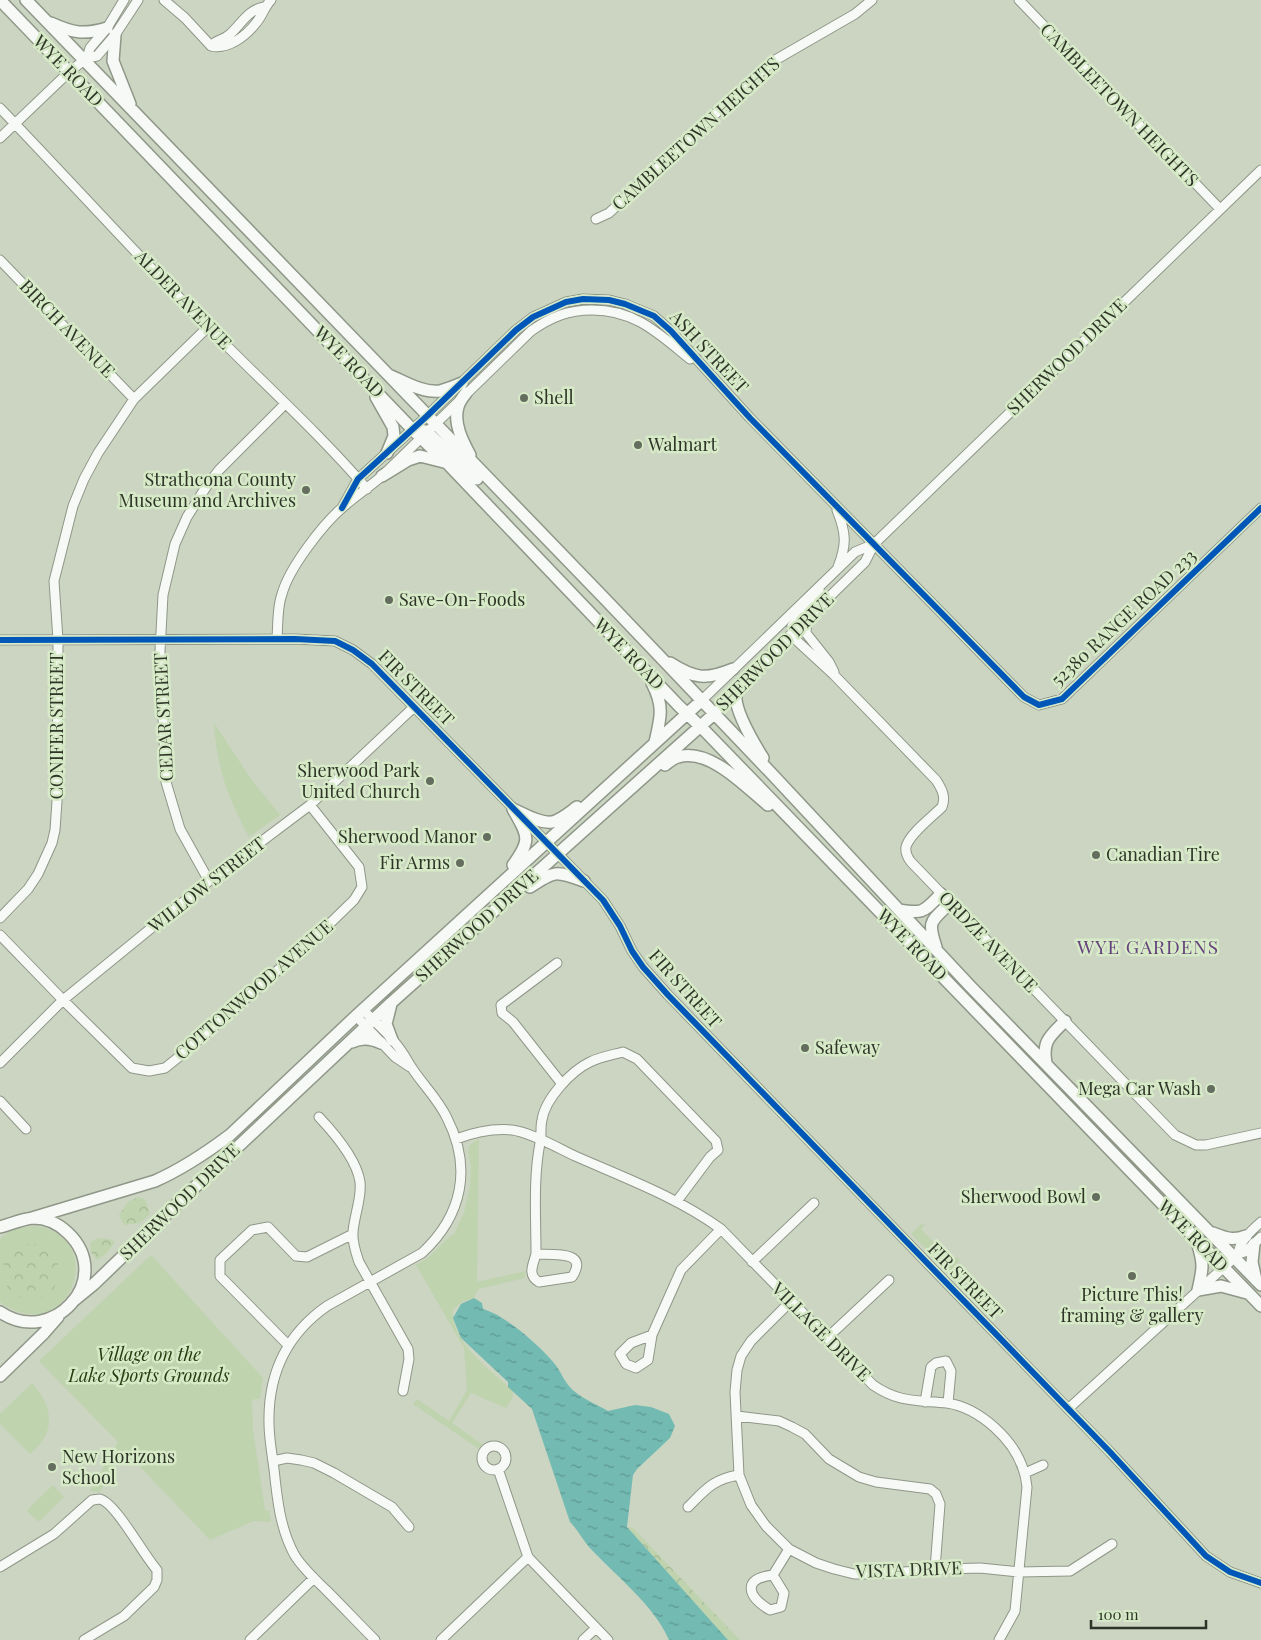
<svg xmlns="http://www.w3.org/2000/svg" width="1261" height="1640" viewBox="0 0 1261 1640" font-family="'Playfair Display',serif">
	<style>
		.green { fill: #bfd3ae }
		.forest { fill: url(#forest-crowns) }
		.water { fill: url(#water-ripples) }
		.lines { fill: none; stroke-linecap: round; stroke-linejoin: round }
		.minor-casing { stroke: #8f9788; stroke-width: 11 }
		.major-casing { stroke: #8f9788; stroke-width: 14 }
		.minor { stroke: #f7f9f6; stroke-width: 9 }
		.major { stroke: #f7f9f6; stroke-width: 11 }
		.cycleway-casing { stroke: #d7eac7; stroke-width: 9 }
		.cycleway { stroke: #0057b8; stroke-width: 6 }
		.poi-dot { fill: #656d5e; stroke: #d7eac7; stroke-width: 2 }
		.labels { text-anchor: middle; stroke-width: 5; stroke-linejoin: round; paint-order: stroke }
		.street-label { font-size: 18px; fill: #2e3528; stroke: #d7eac7 }
		.poi-label { font-size: 18px; fill: #2e3528; stroke: #d7eac7; text-anchor: start }
		.park-label { font-size: 18px; font-style: italic; fill: #273c0f; stroke: #d7eac7 }
		.neighbourhood-label { font-size: 19px; letter-spacing: 1px; fill: #65427c; stroke: #d7eac7 }
	</style>
	<defs>
		<pattern id="forest-crowns" width="20" height="18" patternUnits="userSpaceOnUse" patternTransform="scale(1.25)"><rect width="20" height="18" fill="#bfd3ae"/><path d="M2 6a3 3 0 1 1 6 0M12 15a3 3 0 1 1 6 0" fill="none" stroke="#a4b696"/></pattern>
		<pattern id="water-ripples" width="26" height="14" patternUnits="userSpaceOnUse" patternTransform="scale(1.25)"><rect width="26" height="14" fill="#72bab2"/><path d="M2 4q2-2 4 0t4 0M15 11q2-2 4 0t4 0" fill="none" stroke="#5e9891"/></pattern>
	</defs>
	<rect width="100%" height="100%" fill="#cbd5c2"/>
	<path class="green" d="M 214,723 L 251,779 L 280,815 L 249,837 C 228,797 217,770 214,723 Z
		M 479,1139 L 477,1282 L 525,1271 L 525,1278 L 479,1289 L 474,1297 L 477,1300 C 467,1297 461,1303 453,1309 C 450,1342 491,1370 513,1391 L 513,1397 L 506,1408 L 471,1393 L 452,1423 L 483,1445 L 479,1449 L 413,1404 L 417,1399 L 449,1421 L 467,1390 L 464,1348 L 416,1265 L 429,1257 L 450,1236 L 454,1234 L 464,1213 L 470,1185 L 471,1167 L 468,1150 L 470,1145 Z
		M 921,1224 L 925,1225 L 921,1229 L 952,1261 L 957,1257 L 960,1260 L 949,1272 L 911,1234 Z
		M 35,1226 C 39,1227 45,1227 50,1230 C 106,1255 62,1347 0,1302 L 0,1239 C 10,1229 21,1227 35,1226 Z
		M 151,1255 L 263,1378 L 260,1399 L 255,1399 L 252,1400 L 253,1430 L 265,1510 L 269,1511 L 271,1522 L 254,1521 L 210,1540 L 124,1450 L 100,1492 L 90,1491 L 118,1442 L 39,1361 Z
		M 32,1383 C 54,1407 56,1433 30,1454 L 0,1424 L 0,1414 Z
		M 53,1485 L 64,1497 L 40,1521 L 38,1521 L 27,1511 L 28,1509 Z"/>
	<path class="forest" d="M 138,1197 L 145,1199 L 150,1214 L 140,1223 L 124,1225 L 119,1215 L 128,1202 Z
		M 98,1238 L 110,1239 L 115,1242 L 106,1254 L 97,1260 L 91,1252 L 90,1242 Z
		M3 1272a28 28 0 1 1 56 0a28 28 0 1 1-56 0Z
		M 627,1527 L 633,1528 L 740,1640 L 728,1640 Z"/>
	<path class="water" d="M 474,1298 L 482,1303 L 483,1309 C 505,1315 539,1345 554,1363 C 560,1370 563,1379 569,1386 C 578,1397 596,1404 608,1411 L 635,1405 L 651,1407 L 669,1414 L 675,1426 L 670,1438 L 637,1469 L 633,1475 L 627,1527 L 728,1640 L 669,1640 C 654,1605 615,1575 589,1547 C 582,1539 578,1530 570,1522 L 532,1409 L 508,1387 L 508,1382 L 461,1338 L 453,1318 L 461,1304 Z"/>
	<g class="lines">
		<g class="minor-casing">
			<path id="minor" d="M 164,0 L 185,18 L 211,46
				M 1019,0 L 1220,209
				M 211,46 C 228,50 246,36 256,23 C 263,15 264,7 271,0
				M 211,46 C 216,40 223,40 229,35 C 241,25 247,10 264,7
				M 87,58 L 90,48 L 107,28 L 124,0
				M 0,108 C 70,181 138,256 208,327 C 261,381 318,432 367,489
				M 0,138 L 69,72 L 87,58 L 97,56 L 115,35 L 138,0
				M 596,219 L 609,213 L 770,63 L 855,14 L 872,0
				M 0,260 L 134,399
				M 342,508 L 358,479 L 427,416 L 516,330 L 533,317 L 566,302 L 583,299 L 609,300 L 625,304 L 654,316 L 671,331 L 750,418 L 1024,697 L 1039,705 L 1062,699 L 1261,508
				M 837,510 C 846,533 847,544 838,567
				M 820,586 L 817,598 L 792,626 L 796,640 L 834,675 L 936,780 C 942,789 946,797 942,807 C 932,817 909,834 906,847 C 905,853 908,858 911,862 L 1175,1135 L 1196,1145 L 1206,1145 L 1261,1133
				M 807,619 L 806,633 L 829,662 L 834,672
				M 277,639 C 278,625 277,607 282,594 C 289,568 323,524 343,507 C 356,496 369,487 382,476 L 531,331 C 551,317 568,310 592,310 C 635,310 658,333 690,359
				M 0,640 L 295,639 L 335,641 L 353,650 L 372,664 L 603,900 L 620,926 L 632,951 L 643,967 L 668,995 L 1110,1452 L 1206,1556 L 1230,1572 L 1261,1583
				M 701,701 L 855,552 L 874,544
				M 714,714 L 777,648 L 865,562 L 874,544 L 1261,170
				M 209,881 L 180,829 L 166,782 L 160,651 L 163,595 L 175,544 L 187,517 L 206,487 L 219,470 L 285,404
				M 0,918 L 28,889 L 38,874 L 52,843 L 55,830 L 57,801 L 58,640 L 54,581 L 73,506 L 84,479 L 98,453 L 134,399 L 208,327
				M 0,935 L 63,1000 L 132,1068 L 149,1071 L 165,1068 L 180,1056 L 318,935 L 354,900 L 362,887 L 359,867 L 310,805
				M 557,963 L 501,1005 L 502,1013 L 513,1022 L 562,1084
				M 363,1010 C 376,1023 392,1036 402,1052 C 406,1057 408,1063 412,1068 C 423,1085 438,1099 447,1118 C 472,1167 463,1215 422,1253 L 327,1306 C 287,1334 268,1374 269,1423 C 269,1438 272,1454 274,1469 C 277,1498 280,1528 294,1554 C 302,1568 315,1579 327,1591 C 343,1607 359,1624 375,1640
				M 356,1016 L 395,1057 L 410,1067
				M 0,1063 L 63,1000 L 209,881 L 310,805 L 414,707
				M 0,1101 L 26,1129
				M 319,1117 C 334,1133 357,1160 360,1182 C 362,1198 354,1216 353,1232 C 352,1242 356,1253 359,1262 L 408,1349 L 409,1359 L 403,1391
				M 456,1139 C 475,1132 492,1128 512,1130 C 530,1132 558,1148 575,1156 C 625,1178 677,1197 721,1229 L 873,1385 C 899,1403 917,1400 947,1403 C 980,1408 1015,1440 1024,1472 C 1026,1477 1026,1482 1027,1487 L 1015,1611 L 999,1640
				M 536,1254 C 552,1255 590,1250 572,1277 L 539,1282 C 527,1275 533,1265 536,1254 C 536,1217 533,1179 540,1143 C 542,1135 540,1127 542,1120 C 545,1099 571,1071 590,1062 C 600,1057 612,1055 623,1052 L 637,1059 L 716,1141 L 718,1150 L 710,1157 L 677,1201
				M 1238,1254 C 1240,1240 1251,1231 1261,1222
				M 752,1262 L 814,1203
				M 791,1301 L 751,1341 L 741,1356 L 737,1370 L 735,1392 L 739,1475 L 751,1505 L 766,1526 L 789,1549 L 816,1563 L 834,1569 L 854,1574 L 876,1574 L 945,1569 L 980,1568 L 1019,1572 L 1070,1571 L 1112,1544
				M 652,1335 L 631,1343 L 620,1354 L 626,1364 L 636,1368 L 648,1360 L 652,1335 L 681,1270 L 721,1229
				M 827,1338 L 889,1280
				M 288,1345 L 220,1276 L 220,1260 L 252,1230 L 268,1227 L 296,1256 L 307,1257 L 353,1234
				M 925,1402 L 931,1367 L 936,1363 L 946,1361 L 951,1371 L 948,1403
				M 1068,1409 L 1234,1258 L 1238,1254 L 1245,1252 L 1261,1237
				M 737,1416 L 779,1421 L 792,1427 L 805,1434 L 829,1459 L 859,1477 L 876,1482 L 930,1489 L 936,1494 L 940,1504 L 935,1569
				M482 1458a12 12 0 1 1 24 0a12 12 0 1 1-24 0Z
				M 273,1461 L 287,1458 L 301,1460 L 314,1463 L 334,1473 L 392,1507 L 409,1527
				M 498,1469 L 528,1557 L 608,1640
				M 1025,1473 L 1043,1465
				M 688,1507 C 705,1490 713,1479 739,1475
				M 0,1567 L 54,1534 L 92,1500 C 95,1500 97,1499 100,1499 C 116,1503 144,1556 157,1570 L 157,1580 L 154,1587 L 124,1616 L 84,1640
				M 773,1575 L 784,1593 L 781,1607 L 770,1610 C 748,1597 741,1579 773,1575 Z
				M 773,1575 L 789,1549
				M 250,1640 L 314,1578
				M 441,1640 L 528,1557
				M 583,1640 L 596,1628"/>
		</g>
		<g class="major-casing">
			<path id="major" d="M 0,0 L 413,430 L 447,463 L 679,706 L 705,731 L 1261,1306
				M 26,0 L 605,599 L 771,773 L 970,986 L 1261,1285
				M 51,23 C 73,33 84,35 107,28
				M 115,35 L 113,61 L 130,104
				M 391,376 C 405,382 423,393 440,391 C 447,389 455,386 462,383
				M 466,393 C 463,397 459,402 458,407 C 453,423 463,442 470,455
				M 376,397 L 393,427 L 394,436 L 387,453
				M 413,430 L 426,431 L 477,479
				M 382,476 L 408,460 L 420,456 L 444,462
				M 670,663 C 695,679 706,680 733,669
				M 652,683 C 664,706 661,717 655,742
				M 739,687 C 739,688 736,694 736,694 C 734,710 755,745 763,758
				M 665,765 C 669,762 673,758 678,757 C 709,747 746,787 768,805
				M 513,809 C 524,814 540,824 552,822 C 561,820 570,812 577,807
				M 513,865 C 532,839 528,836 513,809
				M 530,887 C 555,870 556,871 584,881
				M 899,910 C 924,914 923,912 941,894
				M 936,947 C 927,920 931,922 950,903
				M 391,1004 L 386,1024 L 392,1040
				M 352,1042 C 362,1037 371,1038 381,1043
				M 1046,1063 C 1042,1041 1050,1036 1065,1021
				M 32,1218 L 155,1181 C 182,1169 206,1153 230,1135 L 356,1016 L 701,701
				M 0,1227 C 11,1224 22,1219 33,1218 C 46,1218 59,1224 68,1233 C 116,1279 52,1348 0,1312
				M 1213,1233 C 1226,1238 1233,1241 1246,1236
				M 1197,1242 C 1204,1264 1203,1268 1198,1290 L 1221,1286 L 1247,1293
				M 1254,1244 L 1252,1262 L 1256,1280
				M 72,1302 L 94,1284 L 178,1203 L 391,1003 L 714,714
				M 0,1376 L 44,1333 L 58,1317"/>
		</g>
		<use href="#minor" class="minor"/>
		<use href="#major" class="major"/>
		<g class="cycleway-casing">
			<path id="cycleway" d="M 342,508 L 358,479 L 427,416 L 516,330 L 533,317 L 566,302 L 583,299 L 609,300 L 625,304 L 654,316 L 671,331 L 750,418 L 1024,697 L 1039,705 L 1062,699 L 1261,508
				M 0,640 L 295,639 L 335,641 L 353,650 L 372,664 L 603,900 L 620,926 L 632,951 L 643,967 L 668,995 L 1110,1452 L 1206,1556 L 1230,1572 L 1261,1583"/>
		</g>
		<use href="#cycleway" class="cycleway"/>
	</g>
	<g class="poi-dot">
		<circle cx="524" cy="398" r="5"/>
		<circle cx="638" cy="445" r="5"/>
		<circle cx="306" cy="490" r="5"/>
		<circle cx="389" cy="600" r="5"/>
		<circle cx="430" cy="781" r="5"/>
		<circle cx="487" cy="837" r="5"/>
		<circle cx="1096" cy="855" r="5"/>
		<circle cx="460" cy="863" r="5"/>
		<circle cx="805" cy="1048" r="5"/>
		<circle cx="1211" cy="1089" r="5"/>
		<circle cx="1096" cy="1197" r="5"/>
		<circle cx="1132" cy="1276" r="5"/>
		<circle cx="52" cy="1467" r="5"/>
	</g>
	<g class="labels">
		<g class="street-label">
			<text transform="translate(68 71) rotate(46)" y="6">WYE ROAD</text>
			<text transform="translate(1119 105) rotate(46)" y="6">CAMBLEETOWN HEIGHTS</text>
			<text transform="translate(696 134) rotate(-42)" y="6">CAMBLEETOWN HEIGHTS</text>
			<text transform="translate(183 300) rotate(46)" y="6">ALDER AVENUE</text>
			<text transform="translate(67 329) rotate(46)" y="6">BIRCH AVENUE</text>
			<text transform="translate(709 352) rotate(47)" y="6">ASH STREET</text>
			<text transform="translate(1067 357) rotate(-44)" y="6">SHERWOOD DRIVE</text>
			<text transform="translate(349 362) rotate(46)" y="6">WYE ROAD</text>
			<text transform="translate(1124 618) rotate(-43)" y="6">52380 RANGE ROAD 233</text>
			<text transform="translate(775 652) rotate(-45)" y="6">SHERWOOD DRIVE</text>
			<text transform="translate(629 654) rotate(46)" y="6">WYE ROAD</text>
			<text transform="translate(416 688) rotate(45)" y="6">FIR STREET</text>
			<text transform="translate(164 717) rotate(-93)" y="6">CEDAR STREET</text>
			<text transform="translate(57 726) rotate(-90)" y="6">CONIFER STREET</text>
			<text transform="translate(207 885) rotate(-38)" y="6">WILLOW STREET</text>
			<text transform="translate(477 926) rotate(-42)" y="6">SHERWOOD DRIVE</text>
			<text transform="translate(988 942) rotate(46)" y="6">ORDZE AVENUE</text>
			<text transform="translate(912 945) rotate(46)" y="6">WYE ROAD</text>
			<text transform="translate(685 989) rotate(48)" y="6">FIR STREET</text>
			<text transform="translate(254 990) rotate(-41)" y="6">COTTONWOOD AVENUE</text>
			<text transform="translate(180 1202) rotate(-44)" y="6">SHERWOOD DRIVE</text>
			<text transform="translate(1193 1236) rotate(46)" y="6">WYE ROAD</text>
			<text transform="translate(965 1281) rotate(46)" y="6">FIR STREET</text>
			<text transform="translate(821 1332) rotate(45)" y="6">VILLAGE DRIVE</text>
			<text transform="translate(909 1570) rotate(-2)" y="6">VISTA DRIVE</text>
		</g>
		<g class="poi-label">
			<text x="534" y="404">Shell</text>
			<text x="648" y="451">Walmart</text>
			<text x="296" y="486" text-anchor="end">Strathcona County<tspan x="296" dy="21">Museum and Archives</tspan></text>
			<text x="399" y="606">Save-On-Foods</text>
			<text x="420" y="777" text-anchor="end">Sherwood Park<tspan x="420" dy="21">United Church</tspan></text>
			<text x="477" y="843" text-anchor="end">Sherwood Manor</text>
			<text x="1106" y="861">Canadian Tire</text>
			<text x="450" y="869" text-anchor="end">Fir Arms</text>
			<text x="815" y="1054">Safeway</text>
			<text x="1201" y="1095" text-anchor="end">Mega Car Wash</text>
			<text x="1086" y="1203" text-anchor="end">Sherwood Bowl</text>
			<text x="1132" y="1301" text-anchor="middle">Picture This!<tspan x="1132" dy="21">framing &amp; gallery</tspan></text>
			<text x="62" y="1463">New Horizons<tspan x="62" dy="21">School</tspan></text>
		</g>
		<g class="park-label">
			<text x="149" y="1361">Village on the<tspan x="149" dy="21">Lake Sports Grounds</tspan></text>
		</g>
		<g class="neighbourhood-label">
			<text x="1148" y="954">WYE GARDENS</text>
		</g>
	</g>
	<path d="M1091 1620v8h115v-8" fill="none" stroke="#2e3528" stroke-width="2.5"/>
	<text x="1098" y="1620" font-size="15" fill="#2e3528" stroke="#d7eac7" stroke-width="4" paint-order="stroke">100 m</text>
</svg>
